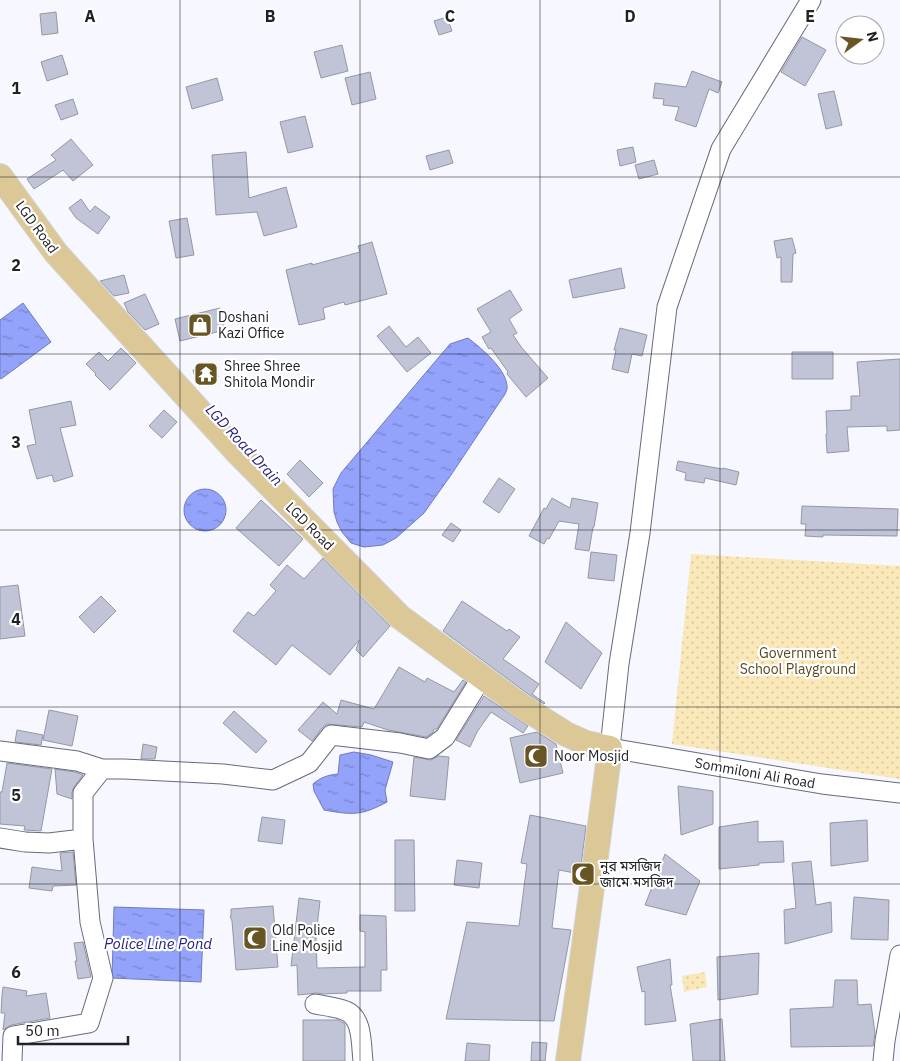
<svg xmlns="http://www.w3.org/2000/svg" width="900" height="1061" viewBox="0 0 900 1061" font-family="'IBM Plex Sans','Noto Sans Bengali',sans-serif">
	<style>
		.park { fill: url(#park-dots) }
		.water { fill: url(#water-ripples); stroke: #707cbb }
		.building { fill: #c0c4d6; stroke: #9397a7 }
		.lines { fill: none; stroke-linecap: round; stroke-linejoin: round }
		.minor-casing { stroke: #676b7b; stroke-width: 21 }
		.major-casing { stroke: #d2d3d4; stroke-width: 26 }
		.minor { stroke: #fff; stroke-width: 19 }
		.major { stroke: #dbc896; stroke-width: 24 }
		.grid { fill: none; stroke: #202228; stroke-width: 1; stroke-opacity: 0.55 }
		.labels { text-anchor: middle; stroke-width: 4.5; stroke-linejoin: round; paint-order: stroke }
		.street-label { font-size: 14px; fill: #202228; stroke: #fff }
		.poi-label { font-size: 14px; fill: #202228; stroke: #fff; text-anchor: start }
		.park-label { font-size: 14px; fill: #58481e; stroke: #fff }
		.water-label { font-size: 15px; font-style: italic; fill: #262184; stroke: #fff }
		.grid-label { font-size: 16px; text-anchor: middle; font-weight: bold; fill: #202228; stroke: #fff; stroke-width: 4.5; stroke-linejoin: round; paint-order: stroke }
	</style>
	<defs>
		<pattern id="park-dots" width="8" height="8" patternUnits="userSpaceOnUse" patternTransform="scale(1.25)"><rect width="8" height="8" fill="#fbe8b8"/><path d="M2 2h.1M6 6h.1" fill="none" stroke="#d7c79e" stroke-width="1.8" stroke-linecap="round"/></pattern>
		<pattern id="water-ripples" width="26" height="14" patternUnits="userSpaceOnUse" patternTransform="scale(1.25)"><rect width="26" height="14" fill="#93a2fa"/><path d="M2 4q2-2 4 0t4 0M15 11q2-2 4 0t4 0" fill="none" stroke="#7884ca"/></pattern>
	</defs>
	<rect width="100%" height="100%" fill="#f6f7ff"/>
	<path class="park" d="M 691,554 L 900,566 L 900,779 L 672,744 Z
		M 705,972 L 707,987 L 684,992 L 682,976 Z"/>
	<path class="water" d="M 23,303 L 51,342 L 1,379 L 0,378 L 0,320 Z
		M 468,338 C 481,348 509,371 507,389 C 506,392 505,395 503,397 L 451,475 L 424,513 L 396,538 L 383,545 L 364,547 L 351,543 L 342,532 L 337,522 L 334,512 L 333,489 L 341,473 L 450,344 Z
		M184 510a21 21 0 1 1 42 0a21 21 0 1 1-42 0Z
		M 354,752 L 371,755 L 393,762 L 385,790 L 387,802 C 361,816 352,815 324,810 L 314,791 L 313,784 C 321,777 328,775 338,774 L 340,755 Z
		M 114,907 L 204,910 L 201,982 L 112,978 Z"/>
	<path class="building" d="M 56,12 L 58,33 L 42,35 L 40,14 Z
		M 447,17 L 452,31 L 439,35 L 434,21 Z
		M 802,37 L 826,50 L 805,86 L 781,72 Z
		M 342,45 L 348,71 L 321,78 L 314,52 Z
		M 62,55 L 68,74 L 47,81 L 41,62 Z
		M 692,71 L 722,82 L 718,93 L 709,89 L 696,127 L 675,120 L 679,107 L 663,105 L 664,99 L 653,98 L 655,83 L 686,87 Z
		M 370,72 L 376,99 L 352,105 L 345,78 Z
		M 217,78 L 223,100 L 192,109 L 186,87 Z
		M 834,91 L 842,125 L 826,129 L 818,94 Z
		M 73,99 L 78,114 L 61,120 L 55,105 Z
		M 305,116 L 313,147 L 288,153 L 280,122 Z
		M 71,139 L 93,165 L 73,181 L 63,170 L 34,189 L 27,179 L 56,160 L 51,155 Z
		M 633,147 L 636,162 L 620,166 L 617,150 Z
		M 449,150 L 453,163 L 430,170 L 426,156 Z
		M 246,152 L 249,198 L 286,187 L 297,227 L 264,236 L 257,212 L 216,215 L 212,155 Z
		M 654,160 L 658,174 L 639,179 L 635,165 Z
		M 81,199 L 90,212 L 95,206 L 110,217 L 98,234 L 76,218 L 69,208 Z
		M 187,218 L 194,255 L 176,258 L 169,221 Z
		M 792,238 L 796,253 L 793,254 L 792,282 L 781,282 L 781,257 L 777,258 L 774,241 Z
		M 372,242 L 387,294 L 345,305 L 344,302 L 323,308 L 325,319 L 299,325 L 286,270 L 312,263 L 312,265 L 360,252 L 358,246 Z
		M 621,268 L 625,288 L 573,298 L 569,280 Z
		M 124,275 L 129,293 L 114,296 L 100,281 Z
		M 510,290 L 522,310 L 509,319 L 517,333 L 513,335 L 522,348 L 548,378 L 526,397 L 507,374 L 508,372 L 491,348 L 489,349 L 482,337 L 491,332 L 477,309 Z
		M 145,294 L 159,324 L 145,330 L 128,312 L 124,303 Z
		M 220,308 L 225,330 L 180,341 L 175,319 Z
		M 389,326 L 406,347 L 418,337 L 431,353 L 407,372 L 377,336 Z
		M 620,328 L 647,335 L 642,356 L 632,354 L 628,373 L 612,369 L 616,350 L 614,350 Z
		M 121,348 L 136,363 L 110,390 L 95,375 L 96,374 L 86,364 L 99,352 L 108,361 Z
		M 792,352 L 833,352 L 833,379 L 792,379 Z
		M 900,359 L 900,430 L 887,431 L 887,426 L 847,427 L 849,451 L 827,453 L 826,434 L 827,434 L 826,411 L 851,410 L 851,396 L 860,396 L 857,362 Z
		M 214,364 L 218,377 L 197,383 L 193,370 Z
		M 71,401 L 76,425 L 60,428 L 73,476 L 54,482 L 52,475 L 37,479 L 27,446 L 36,444 L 29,410 Z
		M 164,410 L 177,422 L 162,438 L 149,426 Z
		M 300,460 L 323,483 L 309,497 L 287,474 Z
		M 678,461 L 722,469 L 723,468 L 739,472 L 736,485 L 705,478 L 704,483 L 685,480 L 686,473 L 676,470 Z
		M 499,478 L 515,489 L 499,513 L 483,502 Z
		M 552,498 L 570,508 L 572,498 L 598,503 L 594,527 L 593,527 L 589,551 L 575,549 L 579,524 L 559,521 L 549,539 L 547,538 L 544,544 L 529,536 L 544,508 L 546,509 Z
		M 261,500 L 303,539 L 279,566 L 236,528 Z
		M 802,506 L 898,509 L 897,536 L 823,535 L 823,537 L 805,536 L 806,524 L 801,524 Z
		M 451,523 L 461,530 L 453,542 L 442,535 Z
		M 591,552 L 617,555 L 614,581 L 588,578 Z
		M 323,558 L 390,626 L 363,657 L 356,650 L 359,640 L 330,675 L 292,645 L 276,665 L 233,631 L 248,612 L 254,616 L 276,591 L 270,585 L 287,565 L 304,579 Z
		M 18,585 L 25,636 L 0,639 L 0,587 Z
		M 101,596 L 116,611 L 94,633 L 79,617 Z
		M 462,601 L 507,631 L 509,629 L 520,637 L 503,659 L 539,684 L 532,694 L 545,703 L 544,704 L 528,694 L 443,631 Z
		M 566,622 L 602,653 L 581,689 L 545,662 Z
		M 399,667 L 425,682 L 427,678 L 454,692 L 463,680 L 466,682 L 437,729 L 434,729 L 433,732 L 426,737 L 388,730 L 364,722 L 362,727 L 327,724 L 322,728 L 312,741 L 298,730 L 323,702 L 337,714 L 341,700 L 374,709 Z
		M 484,696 L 528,726 L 523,733 L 491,712 L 477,732 L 470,747 L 456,740 Z
		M 49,710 L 78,716 L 72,746 L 43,740 Z
		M 234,711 L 267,741 L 256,753 L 223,723 Z
		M 17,730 L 43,735 L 41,745 L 15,742 Z
		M 537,732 L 556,744 L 563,773 L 520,783 L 510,738 Z
		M 143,744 L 157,747 L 155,759 L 141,759 Z
		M 438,756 L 449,757 L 445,800 L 410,796 L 414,757 L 431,760 Z
		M 7,763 L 52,769 L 41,831 L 24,830 L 25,826 L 0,824 L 0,792 L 2,792 Z
		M 55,769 L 75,772 L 83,775 L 74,787 L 72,792 L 72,799 L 57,794 Z
		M 678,786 L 713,791 L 713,824 L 681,835 Z
		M 530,815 L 586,826 L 580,874 L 559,870 L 552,928 L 571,930 L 554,1021 L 446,1019 L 467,922 L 519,926 L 527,864 L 521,863 Z
		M 262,817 L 285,820 L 282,844 L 258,841 Z
		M 867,820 L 868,861 L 831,866 L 830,823 Z
		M 758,821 L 758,842 L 783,841 L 784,862 L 759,863 L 759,865 L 719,869 L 719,827 Z
		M 395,840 L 414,840 L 415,911 L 395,911 Z
		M 73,852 L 76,885 L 53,886 L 52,891 L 29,888 L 32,867 L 62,871 L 60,853 Z
		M 665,854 L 700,881 L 686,915 L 645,905 Z
		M 457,860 L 482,863 L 479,888 L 454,885 Z
		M 811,861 L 816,905 L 831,902 L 832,932 L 785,944 L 784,910 L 796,908 L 792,863 Z
		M 854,897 L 889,900 L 888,940 L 851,939 Z
		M 299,898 L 320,901 L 316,936 L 317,968 L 365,967 L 365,932 L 360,931 L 360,915 L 386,916 L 387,970 L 381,970 L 381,991 L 347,991 L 347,993 L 323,994 L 317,993 L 298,995 L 297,965 L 291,966 Z
		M 273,906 L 278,967 L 236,970 L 232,921 L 230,916 L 231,916 L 231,909 Z
		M 83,942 L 91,977 L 78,979 L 75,961 L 77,961 L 74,943 Z
		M 759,953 L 758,994 L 718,1000 L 717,957 Z
		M 670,959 L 672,985 L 670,985 L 676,1021 L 645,1025 L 645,991 L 642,992 L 637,967 Z
		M 835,980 L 857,980 L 858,1005 L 871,1004 L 875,1033 L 873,1046 L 791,1047 L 790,1009 L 833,1007 Z
		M 3,987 L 27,991 L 26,996 L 46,993 L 50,1018 L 11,1025 L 3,1030 L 5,1013 L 1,1013 L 2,995 Z
		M 722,1019 L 725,1061 L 693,1061 L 690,1024 Z
		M 303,1020 L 338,1020 L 344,1023 L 345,1025 L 345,1061 L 303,1061 Z
		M 532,1042 L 547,1043 L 545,1061 L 531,1061 Z
		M 467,1043 L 490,1045 L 489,1061 L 465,1061 Z"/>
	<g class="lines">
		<g class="minor-casing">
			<path id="minor" d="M 811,0 L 721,149 L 667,307 L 640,533 L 619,664 L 610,748 L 822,784 L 900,793
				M 0,751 L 77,761 L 102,769
				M 0,838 L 25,842 L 49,843 L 83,839
				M 315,1004 C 325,1006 337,1007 346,1011 C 363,1018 361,1045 363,1061
				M 12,1061 L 13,1036 L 89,1023 L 103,978 L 90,922 L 83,839 L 83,793 L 102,769 L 124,769 L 223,774 L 273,780 L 309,763 L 331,735 L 400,743 L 429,749 L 445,737 L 482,677
				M 883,1061 L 885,1041 L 900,955"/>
		</g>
		<g class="major-casing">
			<path id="major" d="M 0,176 L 56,253 L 236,451 L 400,617 L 520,705 L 566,734 L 586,743 L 610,748 L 590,902 L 568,1061"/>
		</g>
		<use href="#minor" class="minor"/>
		<use href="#major" class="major"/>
	</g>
	<path class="grid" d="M 180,0 L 180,1061M 360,0 L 360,1061M 540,0 L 540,1061M 720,0 L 720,1061M 0,177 L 900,177M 0,354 L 900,354M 0,530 L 900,530M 0,707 L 900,707M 0,884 L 900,884"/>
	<defs>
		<g id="shop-square" transform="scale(1.25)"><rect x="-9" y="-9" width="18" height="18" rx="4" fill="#675523" stroke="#fff"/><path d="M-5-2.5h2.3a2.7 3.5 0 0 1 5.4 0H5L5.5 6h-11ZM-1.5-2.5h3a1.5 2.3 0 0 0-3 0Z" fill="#fff"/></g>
		<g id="temple-square" transform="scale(1.25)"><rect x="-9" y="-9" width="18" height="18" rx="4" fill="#675523" stroke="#fff"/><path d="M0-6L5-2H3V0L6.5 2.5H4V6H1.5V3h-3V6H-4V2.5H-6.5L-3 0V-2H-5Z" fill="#fff"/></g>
		<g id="mosque-square" transform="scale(1.25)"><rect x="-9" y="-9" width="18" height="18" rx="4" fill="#675523" stroke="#fff"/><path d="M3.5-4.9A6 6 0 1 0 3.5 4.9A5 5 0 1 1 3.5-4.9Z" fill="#fff"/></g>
	</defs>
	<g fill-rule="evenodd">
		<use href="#shop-square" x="200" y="325"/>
		<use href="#temple-square" x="206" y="374"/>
		<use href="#mosque-square" x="536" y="756"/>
		<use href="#mosque-square" x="583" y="874"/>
		<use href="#mosque-square" x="255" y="938"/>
	</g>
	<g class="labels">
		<g class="street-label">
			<text transform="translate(37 227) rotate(54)" y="5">LGD Road</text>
			<text transform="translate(310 526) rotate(45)" y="5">LGD Road</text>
			<text transform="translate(755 773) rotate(10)" y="5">Sommiloni Ali Road</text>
		</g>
		<g class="poi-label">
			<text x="218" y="322">Doshani<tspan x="218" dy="16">Kazi Office</tspan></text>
			<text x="224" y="371">Shree Shree<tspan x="224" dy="16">Shitola Mondir</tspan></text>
			<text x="554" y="761">Noor Mosjid</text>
			<text x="600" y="871">নুর মসজিদ<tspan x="600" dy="16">জামে মসজিদ</tspan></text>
			<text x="272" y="935">Old Police<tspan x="272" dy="16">Line Mosjid</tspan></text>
		</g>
		<g class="park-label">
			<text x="798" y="658">Government<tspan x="798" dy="16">School Playground</tspan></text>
		</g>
		<g class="water-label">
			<text transform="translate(244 445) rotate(47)" y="5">LGD Road Drain</text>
			<text x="158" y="949">Police Line Pond</text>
		</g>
	</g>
	<g class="grid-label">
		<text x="90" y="22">A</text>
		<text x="270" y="22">B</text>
		<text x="450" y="22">C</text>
		<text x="630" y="22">D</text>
		<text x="810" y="22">E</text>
		<text x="16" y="94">1</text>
		<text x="16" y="271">2</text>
		<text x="16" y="448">3</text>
		<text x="16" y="625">4</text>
		<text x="16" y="801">5</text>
		<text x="16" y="978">6</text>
	</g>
	<g transform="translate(860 40) rotate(75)"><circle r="24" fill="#ffffff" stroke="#a6a7a9"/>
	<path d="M0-4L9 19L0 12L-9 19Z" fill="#675523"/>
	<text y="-8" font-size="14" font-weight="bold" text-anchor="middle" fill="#202228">N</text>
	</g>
	<path d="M18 1036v8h110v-8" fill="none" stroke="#202228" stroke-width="2.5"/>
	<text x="25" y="1036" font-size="15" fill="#202228" stroke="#ffffff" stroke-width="4" paint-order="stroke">50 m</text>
</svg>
